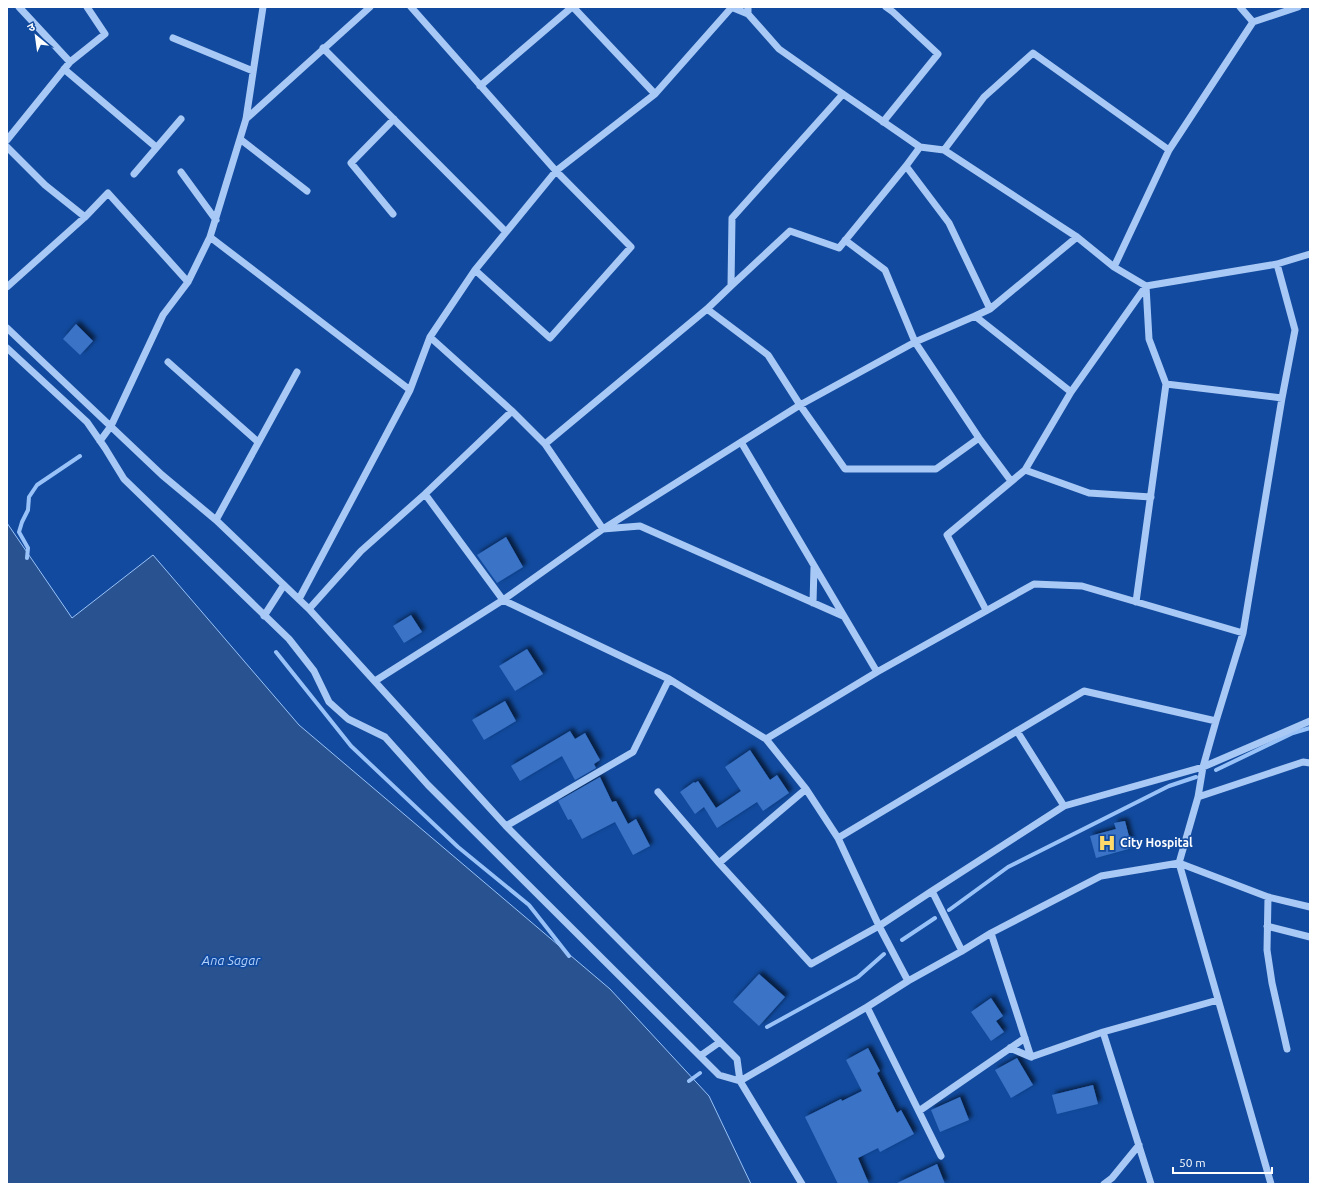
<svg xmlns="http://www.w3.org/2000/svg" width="1317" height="1191" viewBox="0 0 1317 1191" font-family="Ubuntu,'Noto Sans Devanagari',sans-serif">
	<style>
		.water { fill: #295291; stroke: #99c2f8 }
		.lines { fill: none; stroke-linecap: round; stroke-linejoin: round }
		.stream { stroke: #99c2f8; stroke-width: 4 }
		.building { fill: #3a73c6; filter: url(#shadow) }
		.minor { stroke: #a8c8f5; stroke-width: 7 }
		.labels { text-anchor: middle; stroke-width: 3.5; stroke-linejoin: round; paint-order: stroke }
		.poi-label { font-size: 12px; font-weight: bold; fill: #fff; stroke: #114a9e; text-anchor: start }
		.water-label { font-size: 13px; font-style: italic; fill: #b4d2fb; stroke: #114a9e }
	</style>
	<defs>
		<filter id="shadow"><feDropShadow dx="3.5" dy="-3.5" stdDeviation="2" flood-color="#0009"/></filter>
	</defs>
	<rect width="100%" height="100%" fill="#114a9e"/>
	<path class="water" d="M 7,523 L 72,618 L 153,555 L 299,725 L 610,989 L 709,1096 L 751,1184 L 7,1184 Z"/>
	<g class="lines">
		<path class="stream" d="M 27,558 L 28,548 L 19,532 L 22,522 L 28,510 L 29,497 L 37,485 L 80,456
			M 276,652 L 351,746 L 458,847 L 529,905 L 569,956
			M 1216,770 L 1293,733 L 1310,728
			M 949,910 L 1008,867 L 1169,786 L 1196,777
			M 902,940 L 935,918
			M 767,1027 L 858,977 L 884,954
			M 689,1081 L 700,1073"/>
	</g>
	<path class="building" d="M 76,324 L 93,341 L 80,355 L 63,339 Z
		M 506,537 L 523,567 L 497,583 L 477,555 Z
		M 411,615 L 422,632 L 404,643 L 393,626 Z
		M 527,649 L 543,674 L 515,691 L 499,666 Z
		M 505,701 L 516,721 L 484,740 L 472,720 Z
		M 570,731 L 575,739 L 585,733 L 600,760 L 594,764 L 596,768 L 575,780 L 562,756 L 520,781 L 511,766 Z
		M 750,750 L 770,780 L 777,775 L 789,793 L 763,811 L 757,802 L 717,828 L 704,807 L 695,814 L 680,792 L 694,782 L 695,783 L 698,781 L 716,808 L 741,791 L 725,767 Z
		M 600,777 L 612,802 L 616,801 L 628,824 L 636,819 L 650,846 L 633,855 L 615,822 L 582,839 L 571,819 L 568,820 L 558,801 Z
		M 1125,821 L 1132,848 L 1096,858 L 1090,836 L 1116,829 L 1114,823 Z
		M 759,974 L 785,997 L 759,1026 L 733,1002 Z
		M 991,998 L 1003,1016 L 996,1021 L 1004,1032 L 991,1041 L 971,1012 Z
		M 868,1048 L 880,1071 L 877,1073 L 897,1113 L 901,1110 L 914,1134 L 880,1152 L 878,1148 L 858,1158 L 869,1184 L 838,1184 L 805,1117 L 841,1099 L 842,1101 L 862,1091 L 846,1060 Z
		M 1017,1058 L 1033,1085 L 1011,1098 L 995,1070 Z
		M 1093,1085 L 1098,1104 L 1057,1114 L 1052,1095 Z
		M 960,1097 L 969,1120 L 940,1132 L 931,1110 Z
		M 937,1164 L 945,1184 L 895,1184 Z"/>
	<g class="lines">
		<path class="minor" d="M 19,7 L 70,62
			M 411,7 L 556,171 L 631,247 L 550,338 L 475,270
			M 573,7 L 655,94
			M 731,7 L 748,14
			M 748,7 L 748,14 L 779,49 L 843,94 L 920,147 L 944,150 L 1077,237 L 1114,267 L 1146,286 L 1277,264 L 1310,254
			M 1240,7 L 1253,22 L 1298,7
			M 173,38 L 253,71
			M 323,48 L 506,232
			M 64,69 L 156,147
			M 480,86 L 572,7
			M 246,119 L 370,7
			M 883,122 L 938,54 L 893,12 L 886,7
			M 240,139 L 307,191
			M 7,140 L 70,62 L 105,34 L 87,7
			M 7,147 L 45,185 L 85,217
			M 944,150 L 984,97 L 1033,53 L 1169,150
			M 906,166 L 949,223 L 990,309
			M 181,172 L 216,220
			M 134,174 L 181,119
			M 393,214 L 351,163 L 394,119
			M 210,237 L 410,390
			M 845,240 L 885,270 L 915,342 L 979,438 L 1011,481
			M 1114,267 L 1169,150 L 1253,22
			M 731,286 L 790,231 L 839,248 L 906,166 L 920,147
			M 1146,286 L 1149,339 L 1166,384
			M 7,287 L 85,217 L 108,193 L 188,282
			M 707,309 L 768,355 L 800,405 L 845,469 L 936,469 L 979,438
			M 975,316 L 1071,392
			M 7,328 L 162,475 L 216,520 L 309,609 L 506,826 L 737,1059 L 740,1081 L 802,1184
			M 430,337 L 512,411 L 545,444 L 603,529 L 640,526 L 843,616
			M 7,348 L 87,422 L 105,448 L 124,479 L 289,639 L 314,671 L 329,702 L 348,719 L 385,737 L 428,785 L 719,1075 L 740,1081 L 867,1007 L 908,981 L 962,951 L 991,933 L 1101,876 L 1179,863 L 1268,897 L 1310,907
			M 168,362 L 258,442
			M 100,441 L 111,426 L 163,315 L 188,282 L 210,237 L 246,119 L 263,7
			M 741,442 L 877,672
			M 545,444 L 707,309 L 731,286 L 732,218 L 843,94
			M 1025,470 L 1089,493 L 1151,497
			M 425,494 L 503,600 L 669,679 L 766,739 L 806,789 L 838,838 L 879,926 L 908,981
			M 216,520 L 297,372
			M 299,599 L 410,390 L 430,337 L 475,270 L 556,171 L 655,94 L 732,7
			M 1136,602 L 1166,384 L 1282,398
			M 813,603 L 814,567
			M 309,609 L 361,551 L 425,494 L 512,411
			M 986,610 L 947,535 L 1025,470 L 1071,392 L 1146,286
			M 264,616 L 284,585
			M 375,681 L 503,600 L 603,529 L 800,405 L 915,342 L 975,316 L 990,309 L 1077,237
			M 1017,731 L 1064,806
			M 766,739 L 877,672 L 1034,584 L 1082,586 L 1243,633
			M 658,792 L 719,863 L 811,964 L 879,926 L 932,891 L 1064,806 L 1203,767 L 1310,721
			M 1198,797 L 1303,762 L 1310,763
			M 506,826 L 633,752 L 669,679
			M 838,838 L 1084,691 L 1216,721
			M 719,863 L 806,789
			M 932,891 L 962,951
			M 1268,897 L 1267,950 L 1272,983 L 1287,1049
			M 1267,926 L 1310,937
			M 991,933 L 1031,1057 L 1103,1032 L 1151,1184
			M 867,1007 L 941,1156
			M 1103,1032 L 1218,1000
			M 1010,1048 L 1031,1057
			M 700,1056 L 720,1042
			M 919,1111 L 1025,1038
			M 1104,1184 L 1112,1178 L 1139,1145
			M 1271,1184 L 1179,863 L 1198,797 L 1203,767 L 1216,721 L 1243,633 L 1282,398 L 1295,330 L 1277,264"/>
	</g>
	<defs>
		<g id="hospital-bare" transform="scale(1.38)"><path d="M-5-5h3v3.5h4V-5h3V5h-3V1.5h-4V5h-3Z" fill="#ffda6b" stroke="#114a9e" stroke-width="2.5" paint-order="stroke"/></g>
	</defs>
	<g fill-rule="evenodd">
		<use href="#hospital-bare" x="1107" y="843"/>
	</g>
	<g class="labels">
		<g class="poi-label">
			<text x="1120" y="847">City Hospital</text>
		</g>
		<g class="water-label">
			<text x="231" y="965">Ana Sagar</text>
		</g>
	</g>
	<rect width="1317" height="1191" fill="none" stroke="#ffffff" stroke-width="16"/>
	<g transform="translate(36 36) rotate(331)" stroke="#114a9e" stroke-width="3" paint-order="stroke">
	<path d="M0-3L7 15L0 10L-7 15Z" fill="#ffffff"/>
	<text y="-6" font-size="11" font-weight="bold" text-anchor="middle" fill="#ffffff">उ</text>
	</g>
	<path d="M1173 1167v6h99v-6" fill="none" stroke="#ffffff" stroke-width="2"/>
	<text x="1179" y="1167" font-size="12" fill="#ffffff" stroke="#114a9e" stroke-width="3" paint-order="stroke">50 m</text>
</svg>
